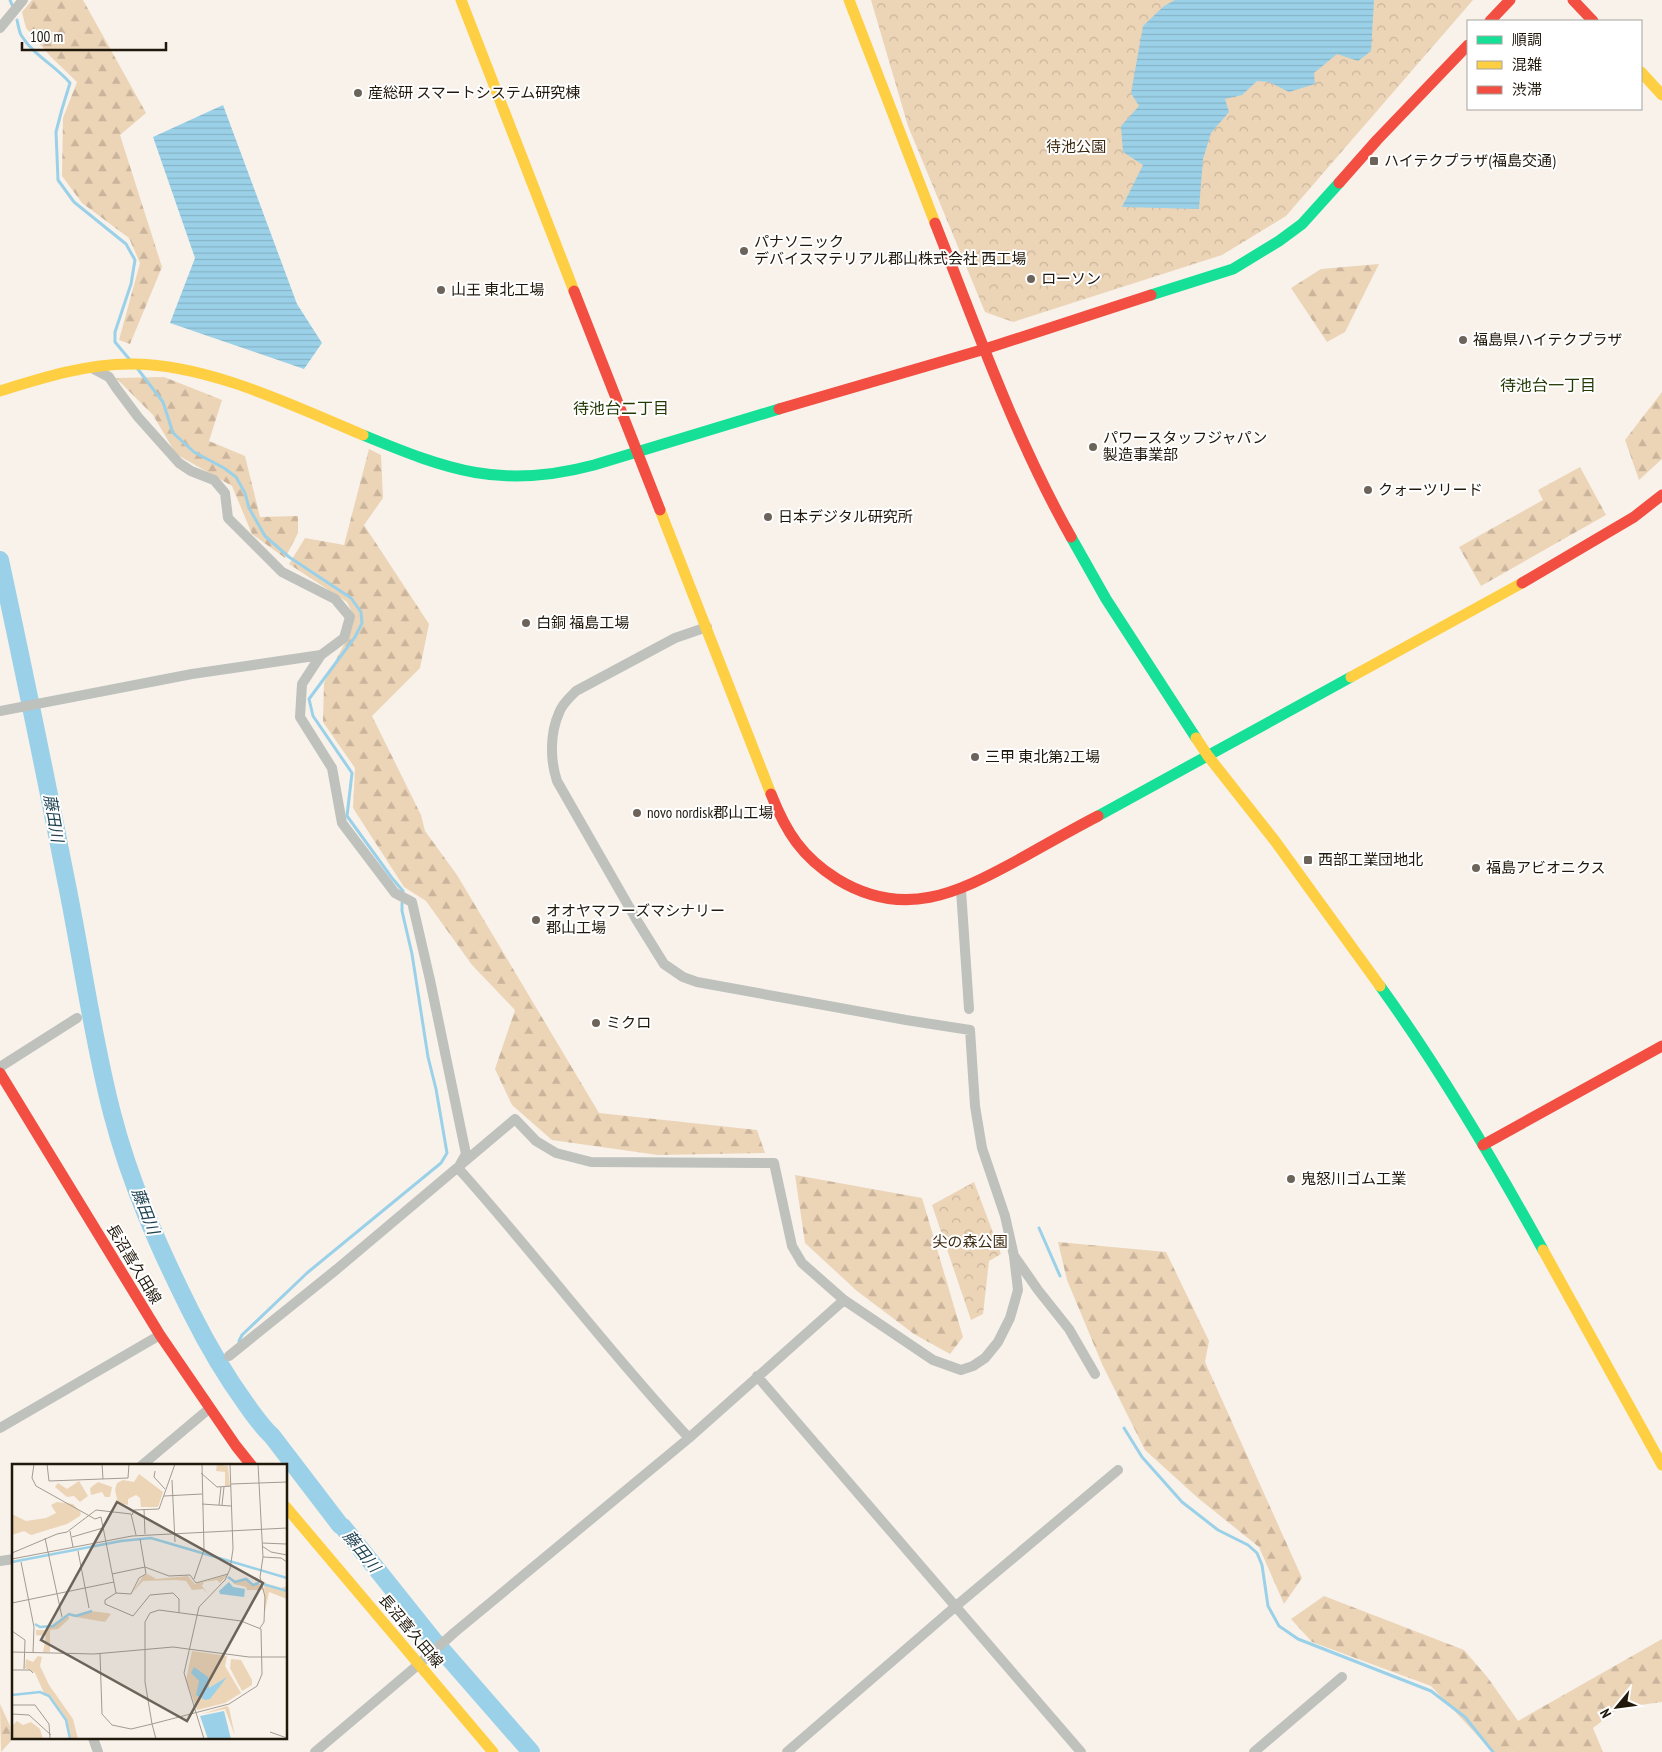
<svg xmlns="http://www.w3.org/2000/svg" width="1662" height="1752" viewBox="0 0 1662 1752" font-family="'PT Sans Narrow','Noto Sans JP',sans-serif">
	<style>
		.forest { fill: url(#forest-firs) }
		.park { fill: url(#park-crowns) }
		.water { fill: url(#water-rules) }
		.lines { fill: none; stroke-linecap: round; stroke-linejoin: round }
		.stream { stroke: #9bd1e8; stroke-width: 3 }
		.river { stroke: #9bd1e8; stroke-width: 18 }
		.street { stroke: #bec1bc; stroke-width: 10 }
		.fast { stroke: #16e098; stroke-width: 11 }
		.slow { stroke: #ffcf43; stroke-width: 11 }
		.jam { stroke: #f24e42; stroke-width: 11 }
		.poi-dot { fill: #6c645a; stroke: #fff; stroke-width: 2 }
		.labels { text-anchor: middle; stroke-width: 4; stroke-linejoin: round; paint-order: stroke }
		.poi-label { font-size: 15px; fill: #21180c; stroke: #fff; text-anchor: start }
		.park-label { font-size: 15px; fill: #3e2a10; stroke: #fff }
		.street-label { font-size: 15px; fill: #21180c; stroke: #fff }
		.neighbourhood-label { font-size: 16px; fill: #253a05; stroke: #fff }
		.water-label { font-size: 16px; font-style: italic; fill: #1f4352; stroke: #fff }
		.inset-river { fill: none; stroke: #9bd1e8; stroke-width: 2.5 }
		.inset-road { fill: none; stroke: #a29b92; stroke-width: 1 }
		.view { fill: #6c645a; fill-opacity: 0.15; stroke: #6c645a; stroke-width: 2.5 }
		.inset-edge { fill: none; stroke: #21180c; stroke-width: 2.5 }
	</style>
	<defs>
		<pattern id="forest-firs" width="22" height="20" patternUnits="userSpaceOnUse" patternTransform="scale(1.25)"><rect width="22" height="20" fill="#ecd4b7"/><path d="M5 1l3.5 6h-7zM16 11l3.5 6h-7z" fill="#cab59c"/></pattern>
		<pattern id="park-crowns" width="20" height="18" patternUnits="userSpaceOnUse" patternTransform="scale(1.25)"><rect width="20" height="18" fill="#ecd4b7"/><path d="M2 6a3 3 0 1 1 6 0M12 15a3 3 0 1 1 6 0" fill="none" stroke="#cab59c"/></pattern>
		<pattern id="water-rules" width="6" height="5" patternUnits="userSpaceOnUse" patternTransform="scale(1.25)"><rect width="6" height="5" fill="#9bd1e8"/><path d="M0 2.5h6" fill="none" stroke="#85b3c6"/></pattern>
	</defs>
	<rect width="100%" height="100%" fill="#f8f2eb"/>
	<path class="forest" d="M 32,0 L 83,0 L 146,113 L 120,135 L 162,267 L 130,344 L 119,340 L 140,263 L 129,238 L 82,203 L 62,176 L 63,118 L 77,82 L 51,57 L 26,28 L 22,12 Z
		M 1379,264 L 1345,332 L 1327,342 L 1291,288 L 1321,269 Z
		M 164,377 L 222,400 L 209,441 L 245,456 L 260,517 L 298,516 L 298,533 L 285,558 L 252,534 L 232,486 L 176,454 L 153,415 L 116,378 Z
		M 1662,392 L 1662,459 L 1639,480 L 1625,440 Z
		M 369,449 L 381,455 L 383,498 L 364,525 L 429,624 L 420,668 L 372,716 L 421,815 L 425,831 L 457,875 L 599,1113 L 757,1130 L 765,1153 L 658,1155 L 552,1140 L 512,1105 L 495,1069 L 515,1010 L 472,965 L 426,901 L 404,887 L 353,808 L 355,768 L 323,722 L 324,683 L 350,633 L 355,618 L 347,602 L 289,564 L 305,538 L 344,545 Z
		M 1580,467 L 1606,515 L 1481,586 L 1459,547 L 1543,500 L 1538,490 Z
		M 795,1175 L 922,1198 L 963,1337 L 950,1354 L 914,1334 L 857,1291 L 805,1243 Z
		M 1058,1242 L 1166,1252 L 1209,1341 L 1205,1362 L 1302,1578 L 1284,1604 L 1259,1547 L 1198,1498 L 1145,1450 L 1102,1364 L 1067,1280 Z
		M 1324,1596 L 1464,1650 L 1488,1678 L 1518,1721 L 1662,1639 L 1662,1702 L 1619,1708 L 1593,1728 L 1603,1752 L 1493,1752 L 1431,1686 L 1312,1642 L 1291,1619 Z
		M 0,1704 L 10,1726 L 11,1741 L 1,1752 Z"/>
	<path class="park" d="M 871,0 L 1473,0 L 1286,216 L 1222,255 L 1013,322 L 985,312 L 908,126 Z
		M 974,1182 L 1001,1254 L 989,1261 L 983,1314 L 971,1320 L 932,1205 Z"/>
	<path class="water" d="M 1175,0 L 1374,0 L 1371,51 L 1358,61 L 1337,54 L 1314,73 L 1315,84 L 1289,92 L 1269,82 L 1257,81 L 1242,95 L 1225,99 L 1229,112 L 1211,133 L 1203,159 L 1199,209 L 1122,207 L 1143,165 L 1123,152 L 1121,126 L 1139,106 L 1131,93 L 1143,26 L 1164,6 Z
		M 223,105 L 297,304 L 322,343 L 304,369 L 170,323 L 195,258 L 153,137 Z"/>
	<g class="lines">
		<path class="stream" d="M 10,0 L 12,5
			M 17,20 C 18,24 19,31 21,35 C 33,55 56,66 70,83 L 62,109 L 56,132 L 58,180 L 74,202 L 126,244 L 135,260 L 131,284 L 115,332 L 115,342 L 130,360
			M 137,368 L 163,402 L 173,433 L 194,452 L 224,468 L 236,477 L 245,493 L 249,508 L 265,536 L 289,557 L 351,598 L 361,612 L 362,623 L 355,637 L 309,699 L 313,716 L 352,773 L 347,816 L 392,878 L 403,891
			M 1039,1228 L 1060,1276
			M 239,1341 L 242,1335 L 307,1273 L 441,1163 L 447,1153 L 436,1089 L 428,1057 L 412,954 L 402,911 L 402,903
			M 1124,1428 L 1142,1457 L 1182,1502 L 1218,1530 L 1248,1545 L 1257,1553 L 1262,1565 L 1268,1606 L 1279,1626 L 1298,1639 L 1431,1691 L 1465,1717 L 1493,1752"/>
		<path class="river" d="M 0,560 C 23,667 45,773 66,880 C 82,958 92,1036 112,1113 C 130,1183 159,1248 191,1312 C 207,1344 225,1375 246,1404 C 254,1415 262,1427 272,1436 L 340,1525 L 343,1527 L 435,1642 L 531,1752"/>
		<path class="street" d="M 0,28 L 23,0
			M 92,368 L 109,377 L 117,389 L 138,417 L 179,463 L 191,471 L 214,480 L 225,493 L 228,518 L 282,572 L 335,599 L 350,617 L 344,638 L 321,655 L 302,684 L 300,717 L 332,768 L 342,823 L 395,893 L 412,902 L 430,980 L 466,1154 L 458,1168 C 537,1256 608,1351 689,1438
			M 0,711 L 192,674 L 321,655
			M 961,890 L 969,1009
			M 0,1067 L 77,1018
			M 1015,1257 L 1038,1290 L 1069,1329 L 1095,1374
			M 229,1356 L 337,1269 L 515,1119 L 536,1141 L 556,1153 L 591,1162 L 774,1163 L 792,1246 L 802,1263 L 844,1300 L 933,1360 L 961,1370 L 973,1366 L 985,1358 L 998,1342 L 1010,1318 L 1018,1290 L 1014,1256 L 1005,1216 L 982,1148 L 975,1106 L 970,1030 L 906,1020 L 697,982 L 683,977 L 664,964 L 636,919 L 557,781 C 550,760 550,733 559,713 C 562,704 570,697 576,691 L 675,638 L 707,627
			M 757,1376 L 1081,1752
			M 0,1428 L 160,1335
			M 141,1466 L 210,1408
			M 0,1561 L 14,1559
			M 93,1738 L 98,1752
			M 315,1752 L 419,1664 L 455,1632 L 689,1438 L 844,1300
			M 787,1752 L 956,1606 L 1118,1470
			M 1254,1752 L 1342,1677"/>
		<path class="fast" d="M 1151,295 L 1233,269 L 1279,241 L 1302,224 L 1339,183
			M 363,435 C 448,470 501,490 594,465 L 779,409
			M 1071,537 L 1106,599 L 1196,738
			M 1098,816 L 1351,677
			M 1380,986 C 1440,1069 1493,1159 1543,1250"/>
		<path class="slow" d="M 461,0 L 574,291
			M 849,0 L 935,223
			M 1641,72 L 1662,95
			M 0,391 C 42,378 86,364 130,364 C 206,363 294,406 363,435
			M 660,510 L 771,794
			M 1351,677 L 1522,583
			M 1196,738 L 1208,756 L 1275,841 L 1380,986
			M 1543,1250 L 1662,1465
			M 286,1507 L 493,1752"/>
		<path class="jam" d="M 1573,0 L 1593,21
			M 1490,21 L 1510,0
			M 1339,183 L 1377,140 L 1468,45
			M 935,223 C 977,329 1015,438 1071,537
			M 574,291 L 660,510
			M 779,409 L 985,349 L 1151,295
			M 1522,583 L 1634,517 L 1662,495
			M 771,794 C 786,832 802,857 837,879 C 904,920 957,893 1018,860 C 1045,845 1071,830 1098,816
			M 0,1073 L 160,1335 L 236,1446 L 252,1466
			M 1483,1145 L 1662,1046"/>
	</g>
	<g class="poi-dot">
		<circle cx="358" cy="93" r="5"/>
		<rect x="1369" y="156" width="10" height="10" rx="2.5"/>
		<circle cx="744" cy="251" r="5"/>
		<circle cx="1031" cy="279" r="5"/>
		<circle cx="441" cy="290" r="5"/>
		<circle cx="1463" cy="340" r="5"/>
		<circle cx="1093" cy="447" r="5"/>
		<circle cx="1368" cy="490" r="5"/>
		<circle cx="768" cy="517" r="5"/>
		<circle cx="526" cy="623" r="5"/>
		<circle cx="975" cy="757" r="5"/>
		<circle cx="637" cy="813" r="5"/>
		<rect x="1303" y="855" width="10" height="10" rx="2.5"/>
		<circle cx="1476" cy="868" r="5"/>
		<circle cx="536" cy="920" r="5"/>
		<circle cx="596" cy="1023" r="5"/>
		<circle cx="1291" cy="1179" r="5"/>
	</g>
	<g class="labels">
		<g class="poi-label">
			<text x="368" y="98">産総研 スマートシステム研究棟</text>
			<text x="1384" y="166">ハイテクプラザ(福島交通)</text>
			<text x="754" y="247">パナソニック<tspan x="754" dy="17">デバイスマテリアル郡山株式会社 西工場</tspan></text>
			<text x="1041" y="284">ローソン</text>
			<text x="451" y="295">山王 東北工場</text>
			<text x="1473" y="345">福島県ハイテクプラザ</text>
			<text x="1103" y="443">パワースタッフジャパン<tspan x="1103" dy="17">製造事業部</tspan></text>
			<text x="1378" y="495">クォーツリード</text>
			<text x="778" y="522">日本デジタル研究所</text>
			<text x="536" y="628">白銅 福島工場</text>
			<text x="985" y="762">三甲 東北第2工場</text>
			<text x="647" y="818">novo nordisk郡山工場</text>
			<text x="1318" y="865">西部工業団地北</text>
			<text x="1486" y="873">福島アビオニクス</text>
			<text x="546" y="916">オオヤマフーズマシナリー<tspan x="546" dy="17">郡山工場</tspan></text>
			<text x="606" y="1028">ミクロ</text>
			<text x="1301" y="1184">鬼怒川ゴム工業</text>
		</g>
		<g class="park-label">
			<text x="1076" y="152">待池公園</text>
			<text x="970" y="1247">尖の森公園</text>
		</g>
		<g class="street-label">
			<text transform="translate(134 1264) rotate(59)" y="5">長沼喜久田線</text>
			<text transform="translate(411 1631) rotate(50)" y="5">長沼喜久田線</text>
		</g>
		<g class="neighbourhood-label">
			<text x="1548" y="391">待池台一丁目</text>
			<text x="621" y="414">待池台二丁目</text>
		</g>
		<g class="water-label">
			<text transform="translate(54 818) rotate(80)" y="6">藤田川</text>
			<text transform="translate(146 1211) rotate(69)" y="6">藤田川</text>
			<text transform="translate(362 1551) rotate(51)" y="6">藤田川</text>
		</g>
	</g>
	<g transform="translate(12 1464)">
		<rect width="275" height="275" fill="#f8f2eb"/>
		<path d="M 205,0 L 216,2 L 218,22 L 213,23 L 213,8 L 204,7 ZM 127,10 L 151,28 L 146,43 L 129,43 L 128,34 L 124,31 L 116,35 L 116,41 L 106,39 L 103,26 L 105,19 L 111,16 L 122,18 ZM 67,17 L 76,32 L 68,38 L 62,32 L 55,33 L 43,23 L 46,19 L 55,25 ZM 86,18 L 100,23 L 98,33 L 93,33 L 90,28 L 79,31 L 78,24 ZM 45,38 L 61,40 L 69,49 L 68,52 L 55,60 L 19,71 L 12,67 L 0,71 L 0,50 L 14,57 L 34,54 L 44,49 L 39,41 ZM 136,110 L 144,115 L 176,112 L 183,120 L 215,111 L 208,119 L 205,116 L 192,118 L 190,122 L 196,130 L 191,125 L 180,126 L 174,117 L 163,116 L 131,117 L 120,129 L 131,112 ZM 217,114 L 223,118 L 234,116 L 241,121 L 249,120 L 252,126 L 235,126 L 234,123 L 222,120 ZM 252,119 L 269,124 L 275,122 L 275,135 L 257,128 L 253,147 ZM 78,147 L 95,149 L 99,150 L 93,158 L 58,152 ZM 57,152 L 57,155 L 46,165 L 38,166 L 38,188 L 31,188 L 34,172 L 24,171 L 24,175 L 24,166 L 33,166 ZM 26,192 L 30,193 L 28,202 L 37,221 L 61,255 L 66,275 L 59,275 L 54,255 L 39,233 L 32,229 L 23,209 L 13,204 L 14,195 L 21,198 ZM 215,242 L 217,244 L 223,272 L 213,245 L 190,250 ZM 5,257 L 11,261 L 19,258 L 28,265 L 31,275 L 0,275 L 0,262 Z" fill="#ecd4b7"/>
		<path d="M 180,187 L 215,192 L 213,202 L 229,229 L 213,239 L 185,246 L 174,216 Z" fill="#ecd4b7"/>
		<path d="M 219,195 L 229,196 L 240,216 L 240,221 L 230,227 L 218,204 Z" fill="#ecd4b7"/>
		<path d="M 217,118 L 221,123 L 233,125 L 232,133 L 208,130 L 207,127 ZM 182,203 L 196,213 L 197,224 L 215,213 L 198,235 L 193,236 L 184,231 L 187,217 L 179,209 ZM 212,247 L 219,275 L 196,275 L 188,252 Z" fill="#9bd1e8"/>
		<path class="inset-river" d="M 0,98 L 109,77 L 139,74 L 275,114M 216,113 L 223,118 L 234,115 L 241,121 L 247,119M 251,120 L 275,127M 23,160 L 28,163 L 41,162 L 57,150 L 64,152 L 80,147M 0,231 L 28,228 L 37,232 L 54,256 L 58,275"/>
		<path class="inset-road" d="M 22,0 L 20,14 L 24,22 L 83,55 L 89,53 L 104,129M 35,0 L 37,17 L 116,14 L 117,0M 90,0 L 91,15M 246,0 L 251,93 L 248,113 L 253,133 L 252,158 L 248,164M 143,7 L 142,13 L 153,25M 189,9 L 205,23 L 219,22M 160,16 L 163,78M 219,20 L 275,18M 152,32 L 190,30M 190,40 L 219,42M 207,41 L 209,23M 210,41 L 212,23M 132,45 L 133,70M 120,51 L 122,46 L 147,45 L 163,0M 58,67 L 61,83M 60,73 L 91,64M 33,74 L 50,153M 128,75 L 134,110 L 127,114 L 119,130 L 104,129 L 93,136 L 93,140 L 121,152 L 138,131 L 161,129 L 167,135 L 167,149M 250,79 L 274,80M 250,82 L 259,88 L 275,91M 66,87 L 77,144M 0,89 L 45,70 L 55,68 L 84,46 L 119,50 L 124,71M 251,93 L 269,94 L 275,98M 0,95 L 120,72 L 275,64M 9,98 L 22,163 L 21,189M 100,110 L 133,103 L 157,112 L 178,111 L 184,119 L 216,110M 182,115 L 192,86 L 190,0M 0,139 L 102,118M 0,167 L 13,176 L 12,205M 0,188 L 82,190 L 161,183 L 237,193 L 275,193M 88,189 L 90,250 L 100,261 L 119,265 L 140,260 L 133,218 L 133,158 L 138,149 L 147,146 L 229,157 L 249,165 L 250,210 L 245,222 L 217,240 L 140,260 L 144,275M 0,206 L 18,206 L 21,209M 0,241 L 23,241 L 37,260 L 38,275M 0,250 L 17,251 L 39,271M 258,268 L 275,274M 192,275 L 172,209 L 187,143 L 213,116 L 218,105 L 221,85 L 218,0"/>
		<path class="view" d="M 105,38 L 251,119 L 175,257 L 29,176 Z"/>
		<rect width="275" height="275" class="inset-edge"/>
	</g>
	<rect x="1467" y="20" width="175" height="90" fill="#ffffff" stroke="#a6a39e"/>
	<rect x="1477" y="36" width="25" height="8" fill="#16e098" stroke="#a6a39e"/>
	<text x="1512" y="45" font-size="15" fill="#21180c">順調</text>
	<rect x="1477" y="61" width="25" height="8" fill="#ffcf43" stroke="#a6a39e"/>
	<text x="1512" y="70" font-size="15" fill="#21180c">混雑</text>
	<rect x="1477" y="86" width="25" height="8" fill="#f24e42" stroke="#a6a39e"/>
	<text x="1512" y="95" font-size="15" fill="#21180c">渋滞</text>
	<g transform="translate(1617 1707) rotate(241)" stroke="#ffffff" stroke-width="4" paint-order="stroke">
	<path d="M0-4L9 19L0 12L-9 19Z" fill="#21180c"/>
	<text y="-8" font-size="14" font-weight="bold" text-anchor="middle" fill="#21180c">N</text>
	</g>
	<path d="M22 42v8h144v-8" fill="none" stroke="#21180c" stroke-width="2.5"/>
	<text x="30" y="42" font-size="15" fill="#21180c" stroke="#ffffff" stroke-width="4" paint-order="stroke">100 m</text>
</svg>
